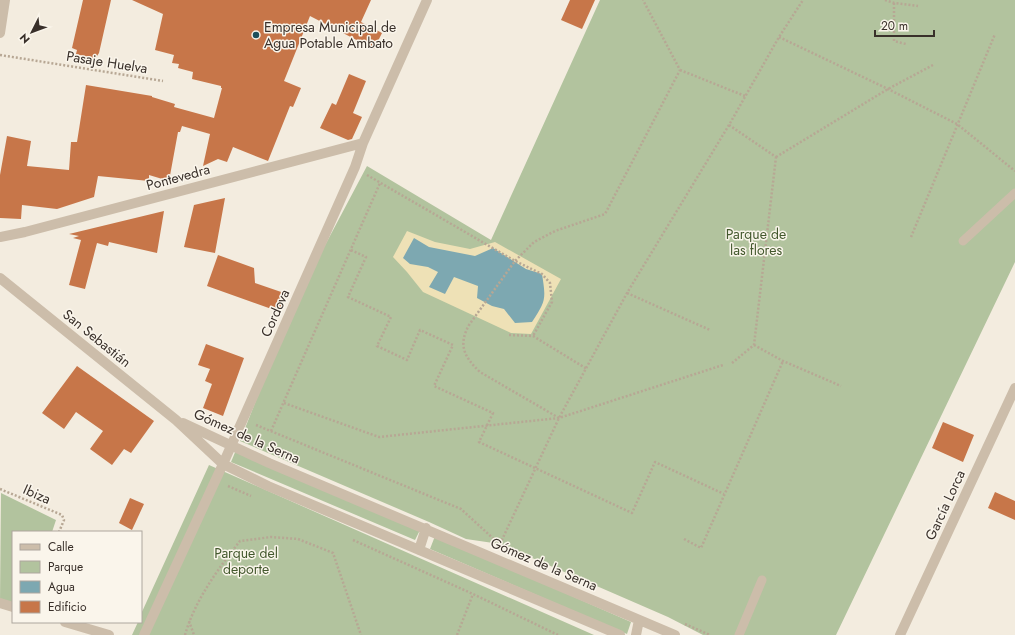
<svg xmlns="http://www.w3.org/2000/svg" width="1015" height="635" viewBox="0 0 1015 635" font-family="Jost,sans-serif">
	<style>
		.green { fill: #b2c39e }
		.sand { fill: #eee1b6 }
		.water { fill: #7da8b1 }
		.building { fill: #c77649 }
		.lines { fill: none; stroke-linecap: round; stroke-linejoin: round }
		.path { stroke: #b7a794; stroke-width: 2.5; stroke-dasharray: 2 2; stroke-linecap: butt }
		.lane { stroke: #ccbdaa; stroke-width: 9 }
		.street { stroke: #ccbdaa; stroke-width: 10 }
		.poi-dot { fill: #1e505b; stroke: #faf5eb; stroke-width: 1.5 }
		.labels { text-anchor: middle; stroke-width: 3; stroke-linejoin: round; paint-order: stroke }
		.poi-label { font-size: 14px; fill: #39302a; stroke: #faf5eb; text-anchor: start }
		.street-label { font-size: 14px; fill: #39302a; stroke: #faf5eb }
		.park-label { font-size: 14px; fill: #43582d; stroke: #faf5eb }
	</style>
	<rect width="100%" height="100%" fill="#f3ecdf"/>
	<path class="green" d="M 600,0 L 1015,0 L 1015,262 L 836,635 L 703,635 L 668,617 L 500,544 L 466,539 L 429,522 L 240,441 L 295,302 L 367,166 L 491,240 Z
		M 236,450 L 420,530 L 415,540 L 231,462 Z
		M 209,465 L 594,635 L 132,635 L 138,622 L 141,622 L 141,614 Z
		M 1,493 L 56,520 L 52,532 L 13,532 L 13,607 L 0,603 Z
		M 435,536 L 631,622 L 627,634 L 430,549 Z"/>
	<path class="sand" d="M 407,231 L 435,242 L 470,249 L 495,242 L 561,279 L 531,334 L 511,333 L 423,292 L 407,272 L 393,257 Z"/>
	<path class="water" d="M 414,238 L 429,247 L 475,256 L 493,248 L 526,269 L 542,274 C 546,299 546,301 532,322 L 515,323 L 504,309 L 492,306 L 477,298 L 478,286 L 454,277 L 445,294 L 429,287 L 438,272 L 428,267 L 410,264 L 403,258 Z"/>
	<path class="building" d="M 83,0 L 111,0 L 99,53 L 95,59 L 76,54 L 77,50 L 72,48 Z
		M 132,0 L 371,0 L 361,22 L 382,33 L 374,49 L 310,16 L 284,81 L 301,88 L 293,107 L 290,106 L 268,161 L 233,147 L 227,162 L 218,159 L 203,166 L 210,134 L 182,126 L 180,132 L 178,132 L 169,181 L 149,175 L 149,181 L 98,176 L 94,197 L 57,209 L 22,205 L 21,219 L 0,218 L 0,175 L 7,136 L 31,141 L 27,166 L 69,170 L 71,142 L 77,142 L 86,85 L 152,96 L 152,97 L 175,104 L 174,107 L 214,118 L 222,88 L 221,88 L 221,86 L 192,79 L 193,72 L 178,68 L 179,64 L 172,63 L 174,55 L 155,50 L 163,14 Z
		M 570,0 L 595,0 L 582,29 L 561,20 Z
		M 349,74 L 366,81 L 353,113 L 362,117 L 352,139 L 348,140 L 320,128 L 332,103 L 336,105 Z
		M 225,198 L 215,253 L 184,247 L 194,205 Z
		M 164,211 L 157,253 L 109,242 L 108,246 L 97,243 L 85,289 L 69,285 L 81,240 L 73,238 L 79,236 L 69,234 Z
		M 218,255 L 254,268 L 255,283 L 287,294 L 280,312 L 207,286 Z
		M 206,344 L 244,358 L 223,416 L 203,408 L 212,384 L 205,381 L 210,369 L 198,365 Z
		M 77,366 L 154,421 L 131,453 L 124,449 L 112,465 L 90,449 L 103,431 L 76,412 L 64,429 L 42,413 Z
		M 943,422 L 974,435 L 963,462 L 932,448 Z
		M 995,492 L 1015,501 L 1015,520 L 988,508 Z
		M 130,498 L 144,504 L 132,530 L 119,523 Z"/>
	<g class="lines">
		<path class="path" d="M 885,0 L 894,3 L 918,6
			M 894,3 L 894,41 L 906,44
			M 779,37 L 888,89 L 957,124 L 1015,171
			M 0,55 L 163,81
			M 680,70 L 745,96
			M 729,125 L 776,157
			M 776,157 L 888,89 L 933,65
			M 367,175 L 515,261 L 542,274 L 550,283 L 552,302 L 533,336
			M 911,237 L 995,34
			M 351,250 L 366,257 L 348,297 L 391,317 L 377,346 L 407,360 L 420,330 L 453,345 L 434,386 L 493,413 L 479,442 L 632,513 L 655,462 L 724,494
			M 627,293 L 710,330
			M 509,335 L 533,336 L 587,369
			M 754,345 L 783,361 L 841,386
			M 732,363 L 754,345 L 776,157
			M 284,403 L 379,437 L 559,418 L 723,365
			M 559,418 L 480,372 C 464,357 458,345 469,325 L 515,261 L 534,242 L 555,231 L 605,214 L 680,70 L 643,0
			M 256,425 L 461,509 L 497,542
			M 271,431 L 380,183
			M 228,486 L 251,496
			M 0,489 L 62,515 L 64,520 L 59,532
			M 684,539 L 701,548 L 783,361
			M 353,540 L 473,594 L 558,635
			M 500,544 L 559,418 L 627,293 L 729,125 L 779,37 L 803,0
			M 189,621 L 194,635
			M 685,624 L 710,635
			M 185,635 C 195,600 218,569 240,541 L 271,537 L 298,539 L 333,553 L 361,635
			M 457,635 L 473,594"/>
		<path class="lane" d="M 963,241 L 1015,193
			M 739,635 L 762,580"/>
		<path class="street" d="M 0,33 L 5,0
			M 0,237 L 25,232 L 363,143
			M 0,278 L 176,420 L 223,464 L 268,486 L 620,635
			M 183,423 L 269,463 L 675,635
			M 419,550 L 426,528
			M 0,603 L 13,607
			M 65,622 L 109,635
			M 144,635 L 223,464 L 355,167 L 363,143 L 427,0
			M 636,635 L 639,620
			M 900,635 L 1015,388"/>
	</g>
	<circle class="poi-dot" cx="256" cy="35" r="4"/>
	<g class="labels">
		<g class="poi-label">
			<text x="264" y="32">Empresa Municipal de<tspan x="264" dy="16">Agua Potable Ambato</tspan></text>
		</g>
		<g class="street-label">
			<text transform="translate(107 62) rotate(9)" y="5">Pasaje Huelva</text>
			<text transform="translate(178 177) rotate(-15)" y="5">Pontevedra</text>
			<text transform="translate(275 313) rotate(-66)" y="5">Cordova</text>
			<text transform="translate(97 338) rotate(39)" y="5">San Sebastián</text>
			<text transform="translate(247 436) rotate(24)" y="5">Gómez de la Serna</text>
			<text transform="translate(37 494) rotate(24)" y="5">Ibiza</text>
			<text transform="translate(945 505) rotate(-65)" y="5">García Lorca</text>
			<text transform="translate(544 564) rotate(23)" y="5">Gómez de la Serna</text>
		</g>
		<g class="park-label">
			<text x="756" y="239">Parque de<tspan x="756" dy="16">las flores</tspan></text>
			<text x="246" y="558">Parque del<tspan x="246" dy="16">deporte</tspan></text>
		</g>
	</g>
	<rect x="12" y="531" width="130" height="92" fill="#faf5eb" stroke="#ada69e"/>
	<rect x="20" y="544" width="20" height="6" fill="#ccbdaa" stroke="#ada69e"/>
	<text x="48" y="551" font-size="12" fill="#39302a">Calle</text>
	<rect x="20" y="561" width="20" height="12" fill="#b2c39e" stroke="#ada69e"/>
	<text x="48" y="571" font-size="12" fill="#39302a">Parque</text>
	<rect x="20" y="581" width="20" height="12" fill="#7da8b1" stroke="#ada69e"/>
	<text x="48" y="591" font-size="12" fill="#39302a">Agua</text>
	<rect x="20" y="601" width="20" height="12" fill="#c77649" stroke="#ada69e"/>
	<text x="48" y="611" font-size="12" fill="#39302a">Edificio</text>
	<g transform="translate(32 32) rotate(228)" stroke="#faf5eb" stroke-width="3" paint-order="stroke">
	<path d="M0-3L7 15L0 10L-7 15Z" fill="#39302a"/>
	<text y="-6" font-size="11" font-weight="bold" text-anchor="middle" fill="#39302a">N</text>
	</g>
	<path d="M875 30v6h59v-6" fill="none" stroke="#39302a" stroke-width="2"/>
	<text x="881" y="30" font-size="12" fill="#39302a" stroke="#faf5eb" stroke-width="3" paint-order="stroke">20 m</text>
</svg>
